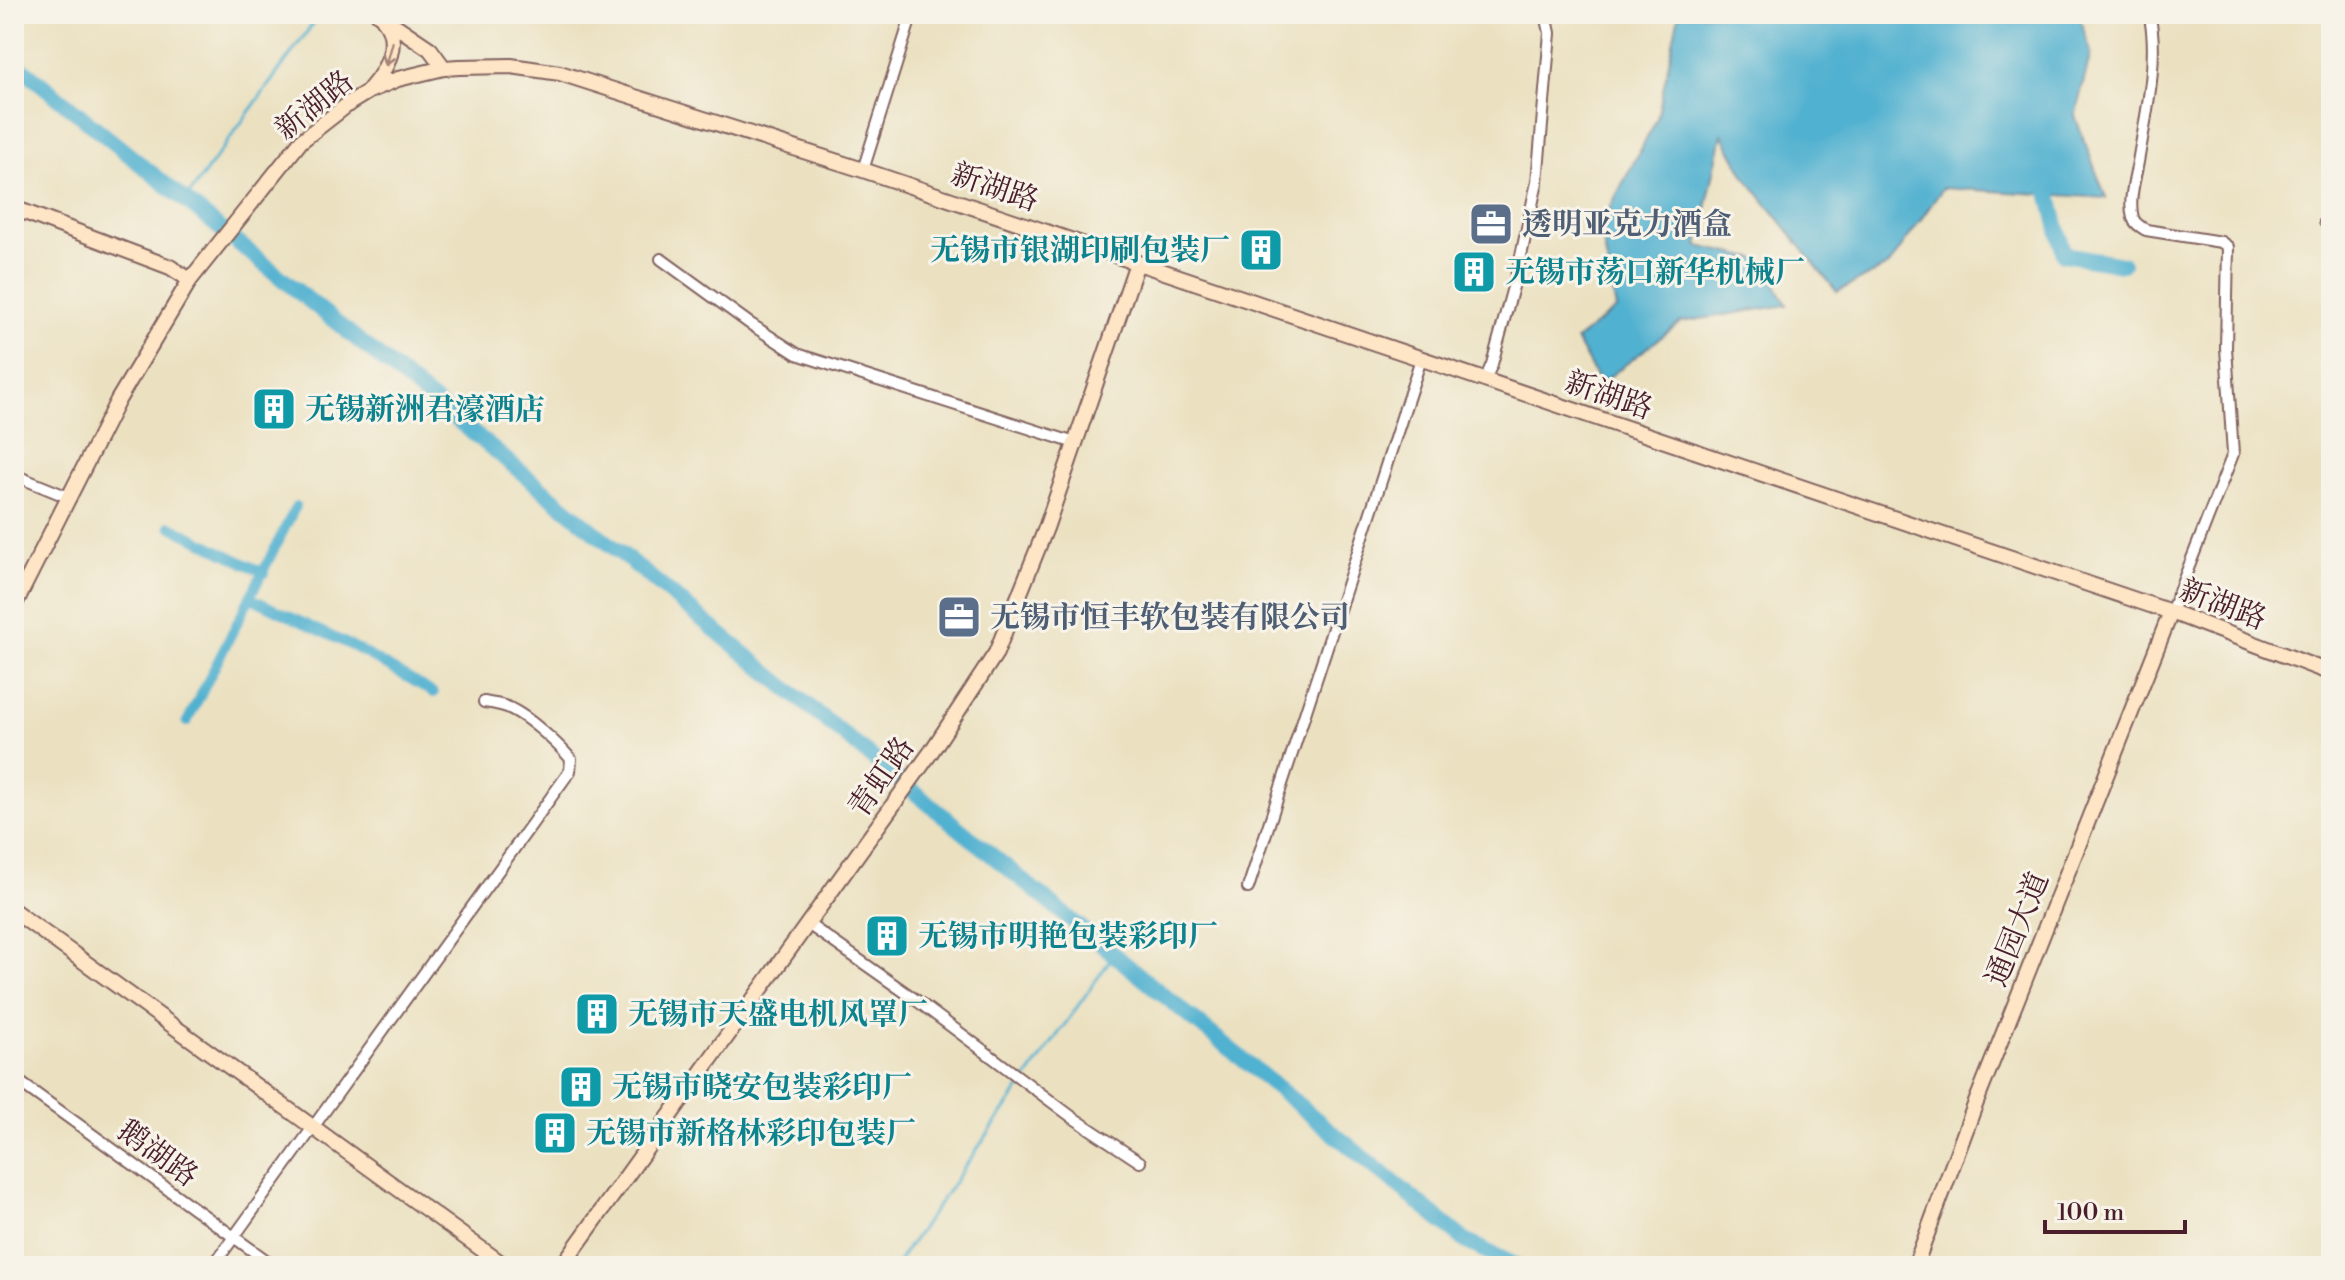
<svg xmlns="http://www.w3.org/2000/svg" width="2345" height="1280" viewBox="0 0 2345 1280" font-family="'Libre Bodoni','Noto Serif SC',serif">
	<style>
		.water { fill: #51b1d0; stroke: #4e687e; stroke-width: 2 }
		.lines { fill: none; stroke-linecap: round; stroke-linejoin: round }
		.stream { stroke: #51b1d0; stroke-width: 3 }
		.canal { stroke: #51b1d0; stroke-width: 10 }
		.river { stroke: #51b1d0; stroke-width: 16 }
		.street-casing { stroke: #826360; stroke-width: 14 }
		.secondary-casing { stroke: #826360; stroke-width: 18 }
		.street { stroke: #fff; stroke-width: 10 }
		.secondary { stroke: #fde5c5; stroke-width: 14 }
		.oneway { stroke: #a48278 }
		.labels { text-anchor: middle; stroke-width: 6; stroke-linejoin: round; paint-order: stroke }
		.street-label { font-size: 30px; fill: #4a1f2b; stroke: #f7f3e8 }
		.service-label { font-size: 30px; font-weight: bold; fill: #4e5e75; stroke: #f7f3e8; text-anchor: start }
		.culture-label { font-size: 30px; font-weight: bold; fill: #0d838f; stroke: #f7f3e8; text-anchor: start }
	</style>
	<rect width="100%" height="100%" fill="#f7f3e8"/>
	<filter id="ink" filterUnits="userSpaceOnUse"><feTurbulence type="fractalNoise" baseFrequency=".0125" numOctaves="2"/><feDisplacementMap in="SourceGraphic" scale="16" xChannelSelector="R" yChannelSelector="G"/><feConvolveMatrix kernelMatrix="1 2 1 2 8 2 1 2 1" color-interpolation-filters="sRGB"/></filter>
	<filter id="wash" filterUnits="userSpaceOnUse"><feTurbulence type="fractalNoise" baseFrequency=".006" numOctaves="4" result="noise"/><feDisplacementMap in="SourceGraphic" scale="32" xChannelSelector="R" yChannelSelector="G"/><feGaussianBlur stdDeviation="1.8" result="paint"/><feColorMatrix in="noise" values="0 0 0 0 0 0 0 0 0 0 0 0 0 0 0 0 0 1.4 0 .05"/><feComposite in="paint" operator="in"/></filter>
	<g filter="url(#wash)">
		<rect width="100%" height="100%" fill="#ebe1c1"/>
		<path class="water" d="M 1679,14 L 2078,14 L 2091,52 L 2075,116 L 2106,198 L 1943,188 L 1889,265 L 1837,292 L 1746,178 L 1722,134 L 1698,246 L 1762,260 L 1787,305 L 1681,322 L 1600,384 L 1576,340 L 1616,309 L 1600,226 L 1657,119 Z"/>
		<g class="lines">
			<path class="stream" d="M 186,199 L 320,14
				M 895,1266 L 1113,956"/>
			<path class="canal" d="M 170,526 L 264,573
				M 251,598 L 354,647 L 434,693
				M 187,722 L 296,506"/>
			<path class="river" d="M 14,62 C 501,452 981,850 1467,1242 L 1517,1266
				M 2045,176 L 2064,254 L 2122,264"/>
		</g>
	</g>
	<g filter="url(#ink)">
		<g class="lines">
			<g class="street-casing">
				<path id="street" d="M 2149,14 C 2160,55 2145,120 2138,162 C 2135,179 2128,201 2133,218 C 2135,224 2141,227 2146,230 L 2221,242 L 2228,247 L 2226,348 L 2233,454 L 2171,612
					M 863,170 L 912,14
					M 2325,222 L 2331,224
					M 661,259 L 749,323 L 797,354 L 1075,443
					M 1485,380 L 1492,364 L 1519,265 L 1537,182 L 1550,33 L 1546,14
					M 14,475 L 68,497
					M 1248,888 L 1421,359
					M 808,924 L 916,1000 L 1072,1117 L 1140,1162
					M 14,1078 L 274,1266
					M 213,1266 L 570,771 L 571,759 C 557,743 524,712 504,706 C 498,704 490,703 484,702"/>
			</g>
			<g class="secondary-casing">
				<path id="secondary" d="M 378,14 L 430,49 L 444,68
					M 370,89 C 387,70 402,40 383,19
					M 14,208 L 170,267 L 190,280
					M 14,606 L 118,400 L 190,280 L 301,141 L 351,102 L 369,91 L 398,79 L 444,68 L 459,67 L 511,66 L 560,73 L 863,170 L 2171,612 L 2331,673
					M 14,911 L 505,1266
					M 562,1266 L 931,752 L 996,653 L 1046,528 L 1137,263
					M 1915,1266 L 1975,1105 L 2171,612"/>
			</g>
			<use href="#street" class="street"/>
			<use href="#secondary" class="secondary"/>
		</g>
		<defs><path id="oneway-shaft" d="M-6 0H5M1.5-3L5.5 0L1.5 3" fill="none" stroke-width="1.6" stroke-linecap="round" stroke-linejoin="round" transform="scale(2)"/></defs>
		<use class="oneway" href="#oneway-shaft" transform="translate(389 54) rotate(105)"/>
	</g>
	<defs>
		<g id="office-square" transform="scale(2.3)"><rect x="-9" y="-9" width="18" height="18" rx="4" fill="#5c6f8a" stroke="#f7f3e8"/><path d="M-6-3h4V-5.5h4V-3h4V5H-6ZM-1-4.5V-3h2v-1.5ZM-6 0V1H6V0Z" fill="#fff"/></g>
		<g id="building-square" transform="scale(2.3)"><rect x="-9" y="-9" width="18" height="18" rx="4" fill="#0f9aa8" stroke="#f7f3e8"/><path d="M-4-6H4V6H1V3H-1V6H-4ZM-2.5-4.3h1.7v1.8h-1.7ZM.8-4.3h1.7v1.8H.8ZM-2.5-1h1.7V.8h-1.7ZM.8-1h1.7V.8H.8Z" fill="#fff"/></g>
	</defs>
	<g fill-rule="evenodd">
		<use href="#office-square" x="1491" y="224"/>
		<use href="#building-square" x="1261" y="250"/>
		<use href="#building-square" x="1474" y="272"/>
		<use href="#building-square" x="274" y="409"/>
		<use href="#office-square" x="959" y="617"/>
		<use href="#building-square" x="887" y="936"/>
		<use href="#building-square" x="597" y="1014"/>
		<use href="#building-square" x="581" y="1087"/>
		<use href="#building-square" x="555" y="1133"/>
	</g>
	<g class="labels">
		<g class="street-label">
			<text transform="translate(314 105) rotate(-39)" y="10">新湖路</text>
			<text transform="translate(995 187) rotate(19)" y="10">新湖路</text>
			<text transform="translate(1609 395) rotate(19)" y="10">新湖路</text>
			<text transform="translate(2223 604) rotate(21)" y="10">新湖路</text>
			<text transform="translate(881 777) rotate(-55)" y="10">青虹路</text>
			<text transform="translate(2017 929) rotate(-68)" y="10">通园大道</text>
			<text transform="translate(158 1153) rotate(36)" y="10">鹅湖路</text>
		</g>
		<g class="service-label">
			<text x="1522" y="234">透明亚克力酒盒</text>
			<text x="990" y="627">无锡市恒丰软包装有限公司</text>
		</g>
		<g class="culture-label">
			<text x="1230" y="260" text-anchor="end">无锡市银湖印刷包装厂</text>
			<text x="1505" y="282">无锡市荡口新华机械厂</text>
			<text x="305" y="419">无锡新洲君濠酒店</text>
			<text x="918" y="946">无锡市明艳包装彩印厂</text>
			<text x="628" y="1024">无锡市天盛电机风罩厂</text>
			<text x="612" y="1097">无锡市晓安包装彩印厂</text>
			<text x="586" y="1143">无锡市新格林彩印包装厂</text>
		</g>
	</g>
	<rect width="2345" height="1280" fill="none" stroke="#f7f3e8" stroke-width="48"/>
	<path d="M2045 1220v12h140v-12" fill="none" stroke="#4a1f2b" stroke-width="4"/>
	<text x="2057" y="1220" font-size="24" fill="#4a1f2b" stroke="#f7f3e8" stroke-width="6" paint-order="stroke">100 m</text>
</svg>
